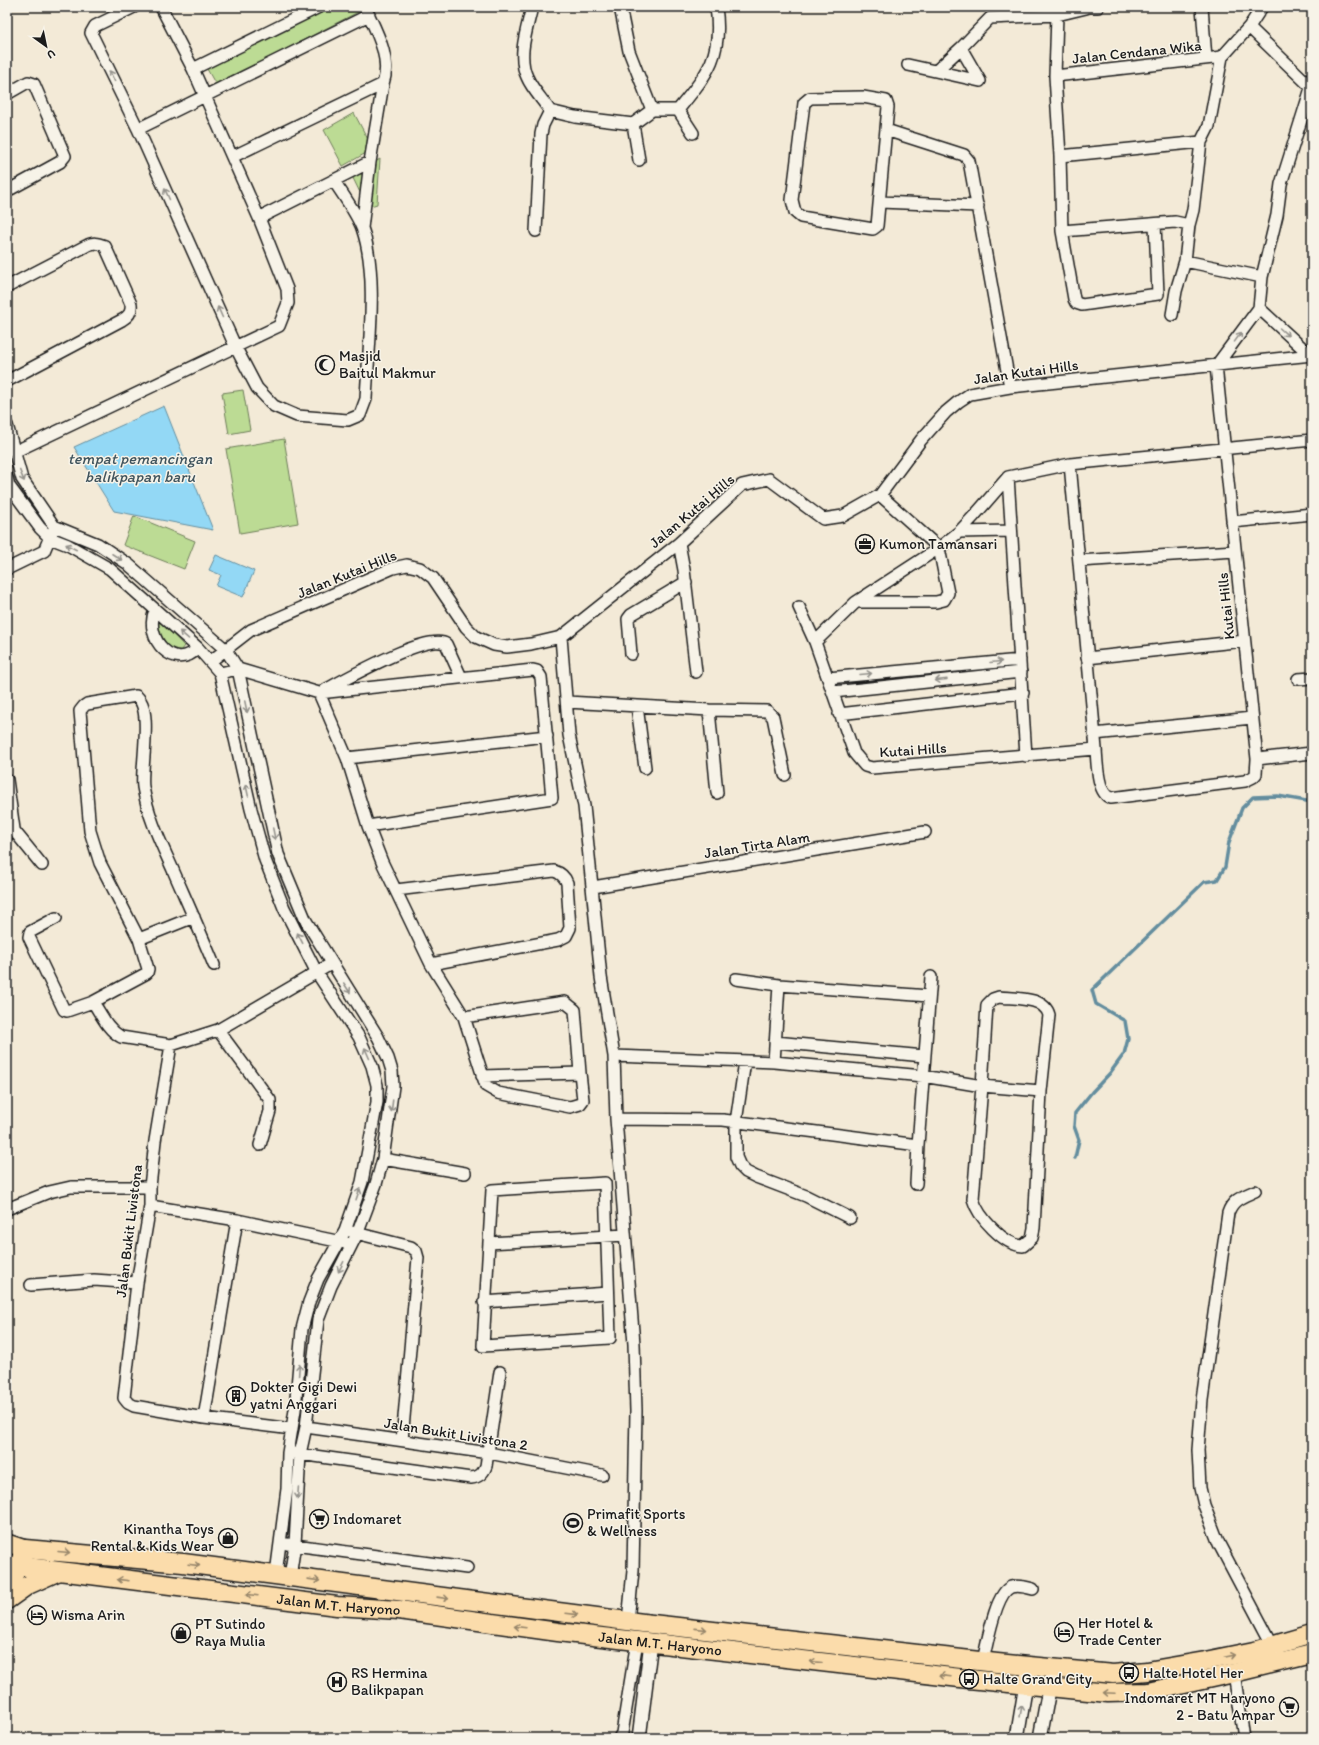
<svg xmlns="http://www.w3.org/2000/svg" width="1319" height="1745" viewBox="0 0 1319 1745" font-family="Itim,sans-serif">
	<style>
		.green { fill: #bcdb94; stroke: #6c7c58 }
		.water { fill: #93d8f5; stroke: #638d9e }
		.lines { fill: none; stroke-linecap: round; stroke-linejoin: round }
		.stream { stroke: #638d9e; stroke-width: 3.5 }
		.minor-casing { stroke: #1c1c1c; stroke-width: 14 }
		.tertiary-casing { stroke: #1c1c1c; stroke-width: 16 }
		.primary-casing { stroke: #1c1c1c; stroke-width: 20 }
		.trunk-casing { stroke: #1c1c1c; stroke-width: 21 }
		.minor { stroke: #f7f3e8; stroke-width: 11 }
		.tertiary { stroke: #f7f3e8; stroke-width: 13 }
		.primary { stroke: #fbdcab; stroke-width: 17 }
		.trunk { stroke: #fbdcab; stroke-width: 18 }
		.oneway { stroke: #94928c }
		.oneway2 { stroke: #97866b }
		.labels { text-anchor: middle; stroke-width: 3; stroke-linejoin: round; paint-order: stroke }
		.street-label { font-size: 15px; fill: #1c1c1c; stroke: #f7f3e8 }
		.poi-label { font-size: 15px; fill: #1c1c1c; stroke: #f7f3e8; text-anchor: start }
		.water-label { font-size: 16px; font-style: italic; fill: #40545d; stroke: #f7f3e8 }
	</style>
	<rect width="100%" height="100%" fill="#f3ead7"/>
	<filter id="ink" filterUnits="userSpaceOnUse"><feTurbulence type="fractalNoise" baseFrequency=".025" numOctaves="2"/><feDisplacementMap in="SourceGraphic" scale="8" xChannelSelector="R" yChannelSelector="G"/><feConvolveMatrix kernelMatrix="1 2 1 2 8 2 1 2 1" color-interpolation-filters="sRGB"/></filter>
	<g filter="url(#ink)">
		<path class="green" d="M 327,7 L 361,7 L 362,10 L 216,85 L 207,69 Z
			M 354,113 L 373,149 L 343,166 L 324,130 Z
			M 380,159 L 377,204 L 367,207 L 352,176 Z
			M 243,390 L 250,430 L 229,434 L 222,393 Z
			M 284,439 L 298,523 L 240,533 L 226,449 Z
			M 134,516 L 195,541 L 184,569 L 123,545 Z
			M 160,620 L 184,646 L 181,650 L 173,651 L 162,646 L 157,626 Z"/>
		<path class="water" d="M 164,406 L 213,530 L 114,511 L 74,447 Z
			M 216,555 L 254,571 L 243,597 L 216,586 L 221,575 L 209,570 Z"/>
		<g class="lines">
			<path class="stream" d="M 1075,1158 L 1079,1140 L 1074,1126 L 1075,1113 L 1092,1092 L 1110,1073 L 1124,1054 L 1128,1039 L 1125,1021 L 1096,1004 L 1092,990 L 1204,882 L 1217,880 L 1225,867 L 1229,842 L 1242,808 L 1253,797 L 1278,796 L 1312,802"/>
			<g class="minor-casing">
				<path id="minor" d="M 134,7 L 95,26 L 91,33 L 138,129 L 236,348 L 257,388 L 274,406 L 297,416 L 348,420 L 360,415 L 366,399 C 368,350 379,275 362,228 C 357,214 343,195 334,181
					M 532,7 C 527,29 517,56 527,77 C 532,89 543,100 550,111 L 575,117 L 633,124 L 652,110 L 678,110 C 708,73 723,56 716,7
					M 620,7 L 629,51 L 652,110
					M 1086,7 L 1098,7
					M 1202,7 L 1206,59
					M 1262,7 L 1249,27 L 1311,87
					M 1086,8 L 1057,15 L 1055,76 L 1222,57 L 1249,27
					M 961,48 L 990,18 L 1057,15
					M 908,65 L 980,81 L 961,48 L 936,71
					M 193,69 L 319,7
					M 1055,76 L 1060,156 L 1201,142 L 1209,126 L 1222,57
					M 7,94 L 28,82 L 34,84 L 65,156 L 60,162 L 7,191
					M 863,97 L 886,101 L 888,107 L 877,226 L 873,229 L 801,217 L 795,212 L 792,200 L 804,103 L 810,98 Z
					M 678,110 L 693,133
					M 633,124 L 639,160
					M 138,129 L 369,15
					M 886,130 L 964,155 L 969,161 L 1010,387
					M 1060,156 L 1062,231 L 1175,222 L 1189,225 L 1193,210 L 1201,142
					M 232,157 L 383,84
					M 880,202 L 978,206
					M 259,218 L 370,162
					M 362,228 L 370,162 L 383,84 C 392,58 376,31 365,7
					M 536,231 L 541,134 L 543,125 L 550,111
					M 1062,231 L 1074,299 L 1076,303 L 1082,305 L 1158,294 L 1155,224
					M 1185,261 L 1262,277
					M 7,287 L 86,246 C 93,242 97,243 105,246 L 131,304 C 132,312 129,316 122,320 L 7,381
					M 1259,308 L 1310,355
					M 1172,315 L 1176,291 L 1185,261 L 1189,225
					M 7,425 L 22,479 L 54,526 L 98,544 L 128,564 L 226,650 L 238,669 L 278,854 L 306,921 L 378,1037 L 388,1058 L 392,1071 L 393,1086 L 383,1159 L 376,1184 L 358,1232 L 331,1286 L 318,1320 L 306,1427 L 300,1454 L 295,1544 L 290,1577
					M 14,452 L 279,326 L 288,303 L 287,289 L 259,218 L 193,69 L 161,7
					M 1070,464 L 1096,749
					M 1008,477 L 1026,756
					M 7,478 L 9,486 L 40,528 L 50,538 L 68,545 L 110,569 L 198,648 L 220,673 L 251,809 L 265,860 L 284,908 L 317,973 L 359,1037 L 372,1066 L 377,1085 L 377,1102 L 362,1182 L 345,1231 L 318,1279 L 309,1302 L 302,1329 L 295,1410 L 288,1453 L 287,1489 L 276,1574
					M 1232,522 L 1312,514
					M 959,532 L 1010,531
					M 679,543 L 684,570 L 696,672
					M 1079,561 L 1235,551
					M 7,569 L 44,551 L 52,532
					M 857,602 L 936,602 L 944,600 L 948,593 L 939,548 L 880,495
					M 799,607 L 815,642 L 854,753 L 865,766 L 872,768 L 1096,749 C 1097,762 1097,794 1111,798 L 1245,781 L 1253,777 L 1256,774 L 1257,759 L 1312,753
					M 155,610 C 143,639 175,673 198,648
					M 561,637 L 569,735 L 584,806 L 601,977 L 614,1056 L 616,1119 L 634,1344 L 636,1411 L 633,1571 L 628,1621
					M 815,642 L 856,602 L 939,548 L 959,532 L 974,516 L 1008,477 L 1070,464 L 1312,440
					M 631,654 L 628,619 L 631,615 L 686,582
					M 1087,658 L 1244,641
					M 211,661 L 251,630 L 393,568 L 407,565 L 420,568 L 433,578 L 466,627 L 476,637 L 494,645 L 507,647 L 531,644 L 561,637 L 679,543 L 742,485 L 769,479 L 823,519 L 843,516 L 880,495 L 921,440 L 946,412 L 958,402 L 970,394 L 1010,387 L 1312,355
					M 220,673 L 238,669 L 319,693 L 347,758 L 368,826 L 382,862 L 431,964 L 464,1017 L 486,1086 L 498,1093 L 570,1107 L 580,1104 L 583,1100 L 580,1073 L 482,1076
					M 828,678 L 1020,660
					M 1298,679 L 1312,678
					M 325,690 C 346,679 428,632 446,644 L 461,677
					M 833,692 L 1021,672
					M 319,693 L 533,670 L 537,671 L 541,677 L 552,798 L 368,826
					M 567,702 L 709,710 L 767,711 L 773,717 L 785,775
					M 637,706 L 645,768
					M 709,710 L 717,793
					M 839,714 L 1023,693
					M 1094,734 L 1252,718
					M 347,758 L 547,736
					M 1257,759 L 1216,366 L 1259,308 L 1262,277 L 1277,215 L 1281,184 L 1312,85
					M 7,780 L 14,829
					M 7,822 L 42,865
					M 593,887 L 925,832
					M 396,890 L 554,871 C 561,873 565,877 567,883 L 570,928 L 566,936 L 558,940 L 431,964
					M 56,918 L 30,932 L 29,937 L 64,1010 L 67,1011 L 93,1002 L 147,973 L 148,969 L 139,939 L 100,863 L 90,831 L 80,711 L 84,706 L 87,704 L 136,696 C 154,707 140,769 143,787 C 148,817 161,843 173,870 C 187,902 201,933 214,965
					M 139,939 L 194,917
					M 736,979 L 779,985
					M 999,997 C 1014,999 1044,996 1049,1015 L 1041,1091 L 1034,1228 L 1032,1238 L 1023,1246 C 1004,1245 978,1217 973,1199 L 982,1086 L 987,1005 L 993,999 Z
					M 93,1002 C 101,1014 107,1029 121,1037 L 171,1045 L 218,1030 L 331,964
					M 464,1017 L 565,1002 L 575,1010 L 580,1073
					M 218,1030 L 270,1100 L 270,1111 L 260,1145
					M 775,1042 L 924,1056
					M 171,1045 L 155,1141 L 150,1187 L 150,1206 L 137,1283 L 124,1398 L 128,1403 L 134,1406 L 204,1418 L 292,1429
					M 614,1056 L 774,1062 L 923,1076 L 982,1086 L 1041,1091
					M 745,1061 L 736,1122 L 736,1157 L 740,1166 L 746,1172 L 756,1177 L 806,1196 L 850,1218
					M 774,1062 L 779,985 L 929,996
					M 616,1119 L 723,1120 L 918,1145 L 931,977
					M 383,1159 L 465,1173
					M 605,1183 L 610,1338 L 483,1346 L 492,1190 Z
					M 916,1184 L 918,1145
					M 1255,1191 C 1242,1197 1233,1199 1228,1213 L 1202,1400 L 1198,1450 L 1200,1488 L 1204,1505 L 1219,1544 L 1275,1650
					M 150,1206 L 237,1220 L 346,1243
					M 7,1209 L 49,1192 L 71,1187 L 150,1187
					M 352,1232 L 411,1247 L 416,1251 L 418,1258 L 402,1440
					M 489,1243 L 625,1235
					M 31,1285 L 94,1280 L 137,1283
					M 484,1302 L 608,1293
					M 204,1418 L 237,1220
					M 306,1427 L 489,1453 L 602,1475
					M 293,1453 L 471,1478 C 479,1477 483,1474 486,1466 L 500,1372
					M 287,1544 L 467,1568
					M 983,1661 C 987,1645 995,1593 1011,1587 C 1018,1585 1026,1587 1033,1589
					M 1234,1673 L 1244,1738
					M 619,1738 L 622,1733 L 637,1641"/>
			</g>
			<g class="tertiary-casing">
				<path id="tertiary" d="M 639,1738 L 651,1642
					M 1017,1738 L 1029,1666
					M 1040,1738 L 1053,1668"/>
			</g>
			<g class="primary-casing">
				<path id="primary" d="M 7,1543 L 25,1549"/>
			</g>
			<g class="trunk-casing">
				<g id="trunk">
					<path id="s1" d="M 19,1566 L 337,1606 L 399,1610 L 558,1632 L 969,1679 L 1108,1693 L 1148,1692 L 1234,1673 L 1312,1654"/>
					<path d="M 7,1591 L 25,1549 L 183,1563 L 643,1623 L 997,1663 L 1113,1674 L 1147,1671 L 1205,1661 L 1254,1651 L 1312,1634"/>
					<path d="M 7,1600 L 28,1585 L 57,1572"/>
				</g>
			</g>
			<use href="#minor" class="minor"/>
			<use href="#tertiary" class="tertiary"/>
			<use href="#primary" class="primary"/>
			<use href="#trunk" class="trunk"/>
		</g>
		<defs><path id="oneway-shaft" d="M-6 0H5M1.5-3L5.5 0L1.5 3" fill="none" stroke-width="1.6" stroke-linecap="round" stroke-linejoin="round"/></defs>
		<g class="oneway">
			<use href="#oneway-shaft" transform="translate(112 76) rotate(-116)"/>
			<use href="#oneway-shaft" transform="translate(167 194) rotate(-114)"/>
			<use href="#oneway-shaft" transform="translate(220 312) rotate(-114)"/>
			<use href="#oneway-shaft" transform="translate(1284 332) rotate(42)"/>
			<use href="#oneway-shaft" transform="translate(1238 337) rotate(-54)"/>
			<use href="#oneway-shaft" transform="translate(22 476) rotate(68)"/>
			<use href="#oneway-shaft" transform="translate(71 547) rotate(-153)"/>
			<use href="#oneway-shaft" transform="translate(117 557) rotate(33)"/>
			<use href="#oneway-shaft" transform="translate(184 635) rotate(-139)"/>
			<use href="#oneway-shaft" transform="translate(996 662) rotate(-5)"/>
			<use href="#oneway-shaft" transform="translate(866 674) rotate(-5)"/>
			<use href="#oneway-shaft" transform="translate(941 680) rotate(174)"/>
			<use href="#oneway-shaft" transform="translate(246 707) rotate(78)"/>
			<use href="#oneway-shaft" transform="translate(247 790) rotate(-102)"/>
			<use href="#oneway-shaft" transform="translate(274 834) rotate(78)"/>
			<use href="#oneway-shaft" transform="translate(300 938) rotate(-117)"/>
			<use href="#oneway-shaft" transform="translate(347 988) rotate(57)"/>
			<use href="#oneway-shaft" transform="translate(367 1053) rotate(-114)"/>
			<use href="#oneway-shaft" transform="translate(392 1106) rotate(97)"/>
			<use href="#oneway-shaft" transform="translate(358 1194) rotate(-71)"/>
			<use href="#oneway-shaft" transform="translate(341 1267) rotate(117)"/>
			<use href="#oneway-shaft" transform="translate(299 1370) rotate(-86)"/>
			<use href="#oneway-shaft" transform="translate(298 1493) rotate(94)"/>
			<use href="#oneway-shaft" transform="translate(1021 1711) rotate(-81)"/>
		</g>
		<g class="oneway2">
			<use href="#oneway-shaft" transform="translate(64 1552) rotate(5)"/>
			<use href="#oneway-shaft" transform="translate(194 1565) rotate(7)"/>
			<use href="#oneway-shaft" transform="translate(123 1580) rotate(-173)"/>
			<use href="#oneway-shaft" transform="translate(314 1580) rotate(8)"/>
			<use href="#oneway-shaft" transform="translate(252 1595) rotate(-173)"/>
			<use href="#oneway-shaft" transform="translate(443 1598) rotate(8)"/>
			<use href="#oneway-shaft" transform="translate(572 1614) rotate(7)"/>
			<use href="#oneway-shaft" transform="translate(520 1627) rotate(-173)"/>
			<use href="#oneway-shaft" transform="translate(701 1629) rotate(6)"/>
			<use href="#oneway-shaft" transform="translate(1230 1656) rotate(-12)"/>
			<use href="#oneway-shaft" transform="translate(816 1662) rotate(-174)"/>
			<use href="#oneway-shaft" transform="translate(945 1676) rotate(-173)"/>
			<use href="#oneway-shaft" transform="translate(1109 1693) rotate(-177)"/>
		</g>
	</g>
	<defs>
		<g id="mosque-ring" transform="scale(1)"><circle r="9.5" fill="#f7f3e8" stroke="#1c1c1c" stroke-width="1.5"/><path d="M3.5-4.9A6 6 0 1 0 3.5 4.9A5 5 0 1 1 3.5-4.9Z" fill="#1c1c1c"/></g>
		<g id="office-ring" transform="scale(1)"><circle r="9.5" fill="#f7f3e8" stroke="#1c1c1c" stroke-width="1.5"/><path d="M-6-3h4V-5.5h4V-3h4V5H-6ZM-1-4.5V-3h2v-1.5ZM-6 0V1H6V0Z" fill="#1c1c1c"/></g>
		<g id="building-ring" transform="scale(1)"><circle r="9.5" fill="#f7f3e8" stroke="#1c1c1c" stroke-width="1.5"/><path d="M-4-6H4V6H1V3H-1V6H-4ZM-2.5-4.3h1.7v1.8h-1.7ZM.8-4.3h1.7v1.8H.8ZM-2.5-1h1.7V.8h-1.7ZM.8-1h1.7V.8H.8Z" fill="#1c1c1c"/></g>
		<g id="supermarket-ring" transform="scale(1)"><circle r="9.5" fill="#f7f3e8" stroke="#1c1c1c" stroke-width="1.5"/><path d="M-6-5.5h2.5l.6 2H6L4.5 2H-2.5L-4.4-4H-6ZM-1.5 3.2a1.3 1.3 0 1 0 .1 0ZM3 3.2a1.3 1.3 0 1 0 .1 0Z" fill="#1c1c1c"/></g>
		<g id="stadium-ring" transform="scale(1)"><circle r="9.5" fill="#f7f3e8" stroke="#1c1c1c" stroke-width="1.5"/><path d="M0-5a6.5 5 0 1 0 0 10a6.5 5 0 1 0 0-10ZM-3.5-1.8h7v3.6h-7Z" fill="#1c1c1c"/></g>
		<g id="shop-ring" transform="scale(1)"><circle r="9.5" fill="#f7f3e8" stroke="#1c1c1c" stroke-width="1.5"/><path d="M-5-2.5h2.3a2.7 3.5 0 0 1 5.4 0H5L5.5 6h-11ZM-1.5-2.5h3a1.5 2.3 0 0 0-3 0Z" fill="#1c1c1c"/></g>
		<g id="hotel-ring" transform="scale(1)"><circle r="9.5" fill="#f7f3e8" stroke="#1c1c1c" stroke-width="1.5"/><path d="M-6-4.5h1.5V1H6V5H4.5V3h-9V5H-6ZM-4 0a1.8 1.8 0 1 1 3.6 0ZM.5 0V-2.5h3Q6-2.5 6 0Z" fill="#1c1c1c"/></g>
		<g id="bus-ring" transform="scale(1)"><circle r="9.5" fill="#f7f3e8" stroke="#1c1c1c" stroke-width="1.5"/><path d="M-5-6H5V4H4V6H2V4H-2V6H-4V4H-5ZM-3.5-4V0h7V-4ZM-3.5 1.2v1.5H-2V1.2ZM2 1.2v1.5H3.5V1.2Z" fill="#1c1c1c"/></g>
		<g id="hospital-ring" transform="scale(1)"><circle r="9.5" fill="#f7f3e8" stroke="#1c1c1c" stroke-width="1.5"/><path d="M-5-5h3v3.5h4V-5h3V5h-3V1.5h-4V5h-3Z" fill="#1c1c1c"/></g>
	</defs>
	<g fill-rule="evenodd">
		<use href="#mosque-ring" x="325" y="365"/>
		<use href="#office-ring" x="865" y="544"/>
		<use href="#building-ring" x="236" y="1396"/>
		<use href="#supermarket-ring" x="319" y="1519"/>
		<use href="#stadium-ring" x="573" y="1523"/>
		<use href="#shop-ring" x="228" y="1538"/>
		<use href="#hotel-ring" x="37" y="1615"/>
		<use href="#hotel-ring" x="1064" y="1632"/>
		<use href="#shop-ring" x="181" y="1633"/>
		<use href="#bus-ring" x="1129" y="1673"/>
		<use href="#bus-ring" x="969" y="1679"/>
		<use href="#hospital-ring" x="337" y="1682"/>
		<use href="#supermarket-ring" x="1289" y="1707"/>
	</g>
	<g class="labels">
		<g class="street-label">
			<text transform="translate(1137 52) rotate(-6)" y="5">Jalan Cendana Wika</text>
			<text transform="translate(1026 372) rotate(-8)" y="5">Jalan Kutai Hills</text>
			<text transform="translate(692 511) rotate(-40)" y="5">Jalan Kutai Hills</text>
			<text transform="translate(347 574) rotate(-22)" y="5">Jalan Kutai Hills</text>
			<text transform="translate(1226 606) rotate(-96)" y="5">Kutai Hills</text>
			<text transform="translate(913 750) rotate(-4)" y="5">Kutai Hills</text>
			<text transform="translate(757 845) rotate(-9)" y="5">Jalan Tirta Alam</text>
			<text transform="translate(129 1231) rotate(-83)" y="5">Jalan Bukit Livistona</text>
			<text transform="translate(456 1434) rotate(9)" y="5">Jalan Bukit Livistona 2</text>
			<text dy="5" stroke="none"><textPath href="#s1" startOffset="322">Jalan M.T. Haryono</textPath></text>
			<text dy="5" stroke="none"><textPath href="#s1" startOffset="646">Jalan M.T. Haryono</textPath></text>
		</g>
		<g class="poi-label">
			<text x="339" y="361">Masjid<tspan x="339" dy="17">Baitul Makmur</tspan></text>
			<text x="879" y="549">Kumon Tamansari</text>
			<text x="250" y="1392">Dokter Gigi Dewi<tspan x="250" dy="17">yatni Anggari</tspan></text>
			<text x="587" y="1519">Primafit Sports<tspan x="587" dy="17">&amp; Wellness</tspan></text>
			<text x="333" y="1524">Indomaret</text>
			<text x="214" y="1534" text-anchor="end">Kinantha Toys<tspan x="214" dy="17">Rental &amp; Kids Wear</tspan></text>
			<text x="51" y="1620">Wisma Arin</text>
			<text x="1078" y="1628">Her Hotel &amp;<tspan x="1078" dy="17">Trade Center</tspan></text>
			<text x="195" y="1629">PT Sutindo<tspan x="195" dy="17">Raya Mulia</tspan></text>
			<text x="351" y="1678">RS Hermina<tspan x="351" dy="17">Balikpapan</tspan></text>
			<text x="1143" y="1678">Halte Hotel Her</text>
			<text x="983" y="1684">Halte Grand City</text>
			<text x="1275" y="1703" text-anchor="end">Indomaret MT Haryono<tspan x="1275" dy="17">2 - Batu Ampar</tspan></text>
		</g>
		<g class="water-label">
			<text x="140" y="464">tempat pemancingan<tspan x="140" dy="18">balikpapan baru</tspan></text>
		</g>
	</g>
	<rect width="1319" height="1745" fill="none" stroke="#f7f3e8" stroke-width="24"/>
	<rect x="12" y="12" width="1295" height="1721" fill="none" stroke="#1c1c1c" stroke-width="1.5" filter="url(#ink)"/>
	<g transform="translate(46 46) rotate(147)" stroke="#f7f3e8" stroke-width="3" paint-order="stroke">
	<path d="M0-3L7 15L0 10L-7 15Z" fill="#1c1c1c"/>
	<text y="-6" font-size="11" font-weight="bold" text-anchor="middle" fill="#1c1c1c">U</text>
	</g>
</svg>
